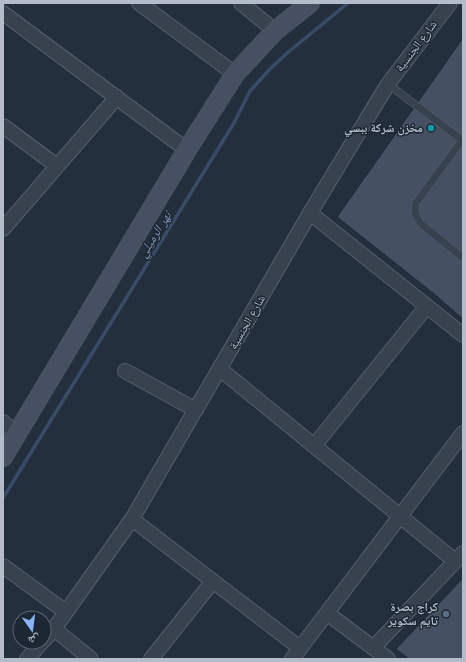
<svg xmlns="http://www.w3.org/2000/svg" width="466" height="662" viewBox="0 0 466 662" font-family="'Golos Text','Noto Naskh Arabic',sans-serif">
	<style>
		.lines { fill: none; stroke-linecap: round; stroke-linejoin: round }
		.stream { stroke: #394c67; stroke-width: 3.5 }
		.building { fill: #455162; stroke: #1f2835 }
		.lane-casing { stroke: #565f6c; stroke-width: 8 }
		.street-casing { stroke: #565f6c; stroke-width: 16 }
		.secondary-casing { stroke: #565f6c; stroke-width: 20 }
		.lane { stroke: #38414e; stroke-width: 7 }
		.street { stroke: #38414e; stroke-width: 14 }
		.secondary { stroke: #465061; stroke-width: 19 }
		.culture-dot { fill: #0f9aa8; stroke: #1d2633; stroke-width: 1.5 }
		.service-dot { fill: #5c6f8a; stroke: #1d2633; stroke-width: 1.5 }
		.labels { text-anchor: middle; stroke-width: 3; stroke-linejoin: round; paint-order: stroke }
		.street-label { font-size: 12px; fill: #b4bcc9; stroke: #1d2633 }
		.poi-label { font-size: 12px; font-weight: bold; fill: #b4bcc9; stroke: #1d2633; text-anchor: end }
		.water-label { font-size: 13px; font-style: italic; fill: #7c92b1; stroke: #1d2633 }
	</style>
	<rect width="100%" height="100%" fill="#242f3e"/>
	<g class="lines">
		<path class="stream" d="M 3,498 L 234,123 L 250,91 L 270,69 L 286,54 L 348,3"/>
	</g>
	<path class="building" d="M 463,38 L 463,319 L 433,293 L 337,217 Z
		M 463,578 L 463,659 L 409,659 L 396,649 Z"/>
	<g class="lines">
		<g class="lane-casing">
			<path id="lane" d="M 388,84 L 462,140
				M 463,139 L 416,203 L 415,212 L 420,223 L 463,258"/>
		</g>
		<g class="street-casing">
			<path id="street" d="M 139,3 L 235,74
				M 241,3 L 275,31
				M 3,13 L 187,150
				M 3,126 L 57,166
				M 310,213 L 463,335
				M 3,229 L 117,97
				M 220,369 L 455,561
				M 125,371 L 196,410
				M 3,422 L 17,434
				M 314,446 L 427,306
				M 132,519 L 300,648
				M 3,566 L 66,612
				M 327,613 L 388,659
				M 54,629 L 91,659
				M 44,640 L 54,629 L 132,519 L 310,213 L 388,84 L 450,3
				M 373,648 L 463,553
				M 27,659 L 42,642
				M 151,659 L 213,581
				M 292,659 L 463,433"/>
		</g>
		<g class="secondary-casing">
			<path id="secondary" d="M 3,457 L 187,150 L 235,74 L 275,31 L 310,3"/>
		</g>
		<use href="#lane" class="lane"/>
		<use href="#street" class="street"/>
		<use href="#secondary" class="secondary"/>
	</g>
	<circle class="culture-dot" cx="431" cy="128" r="4"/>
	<circle class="service-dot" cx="446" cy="614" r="4"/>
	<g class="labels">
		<g class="street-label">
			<text transform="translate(416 46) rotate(-53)" y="4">شارع الجنسية</text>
			<text transform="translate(247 322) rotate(-60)" y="4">شارع الجنسية</text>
		</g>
		<g class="poi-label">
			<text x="423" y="132">مخزن شركة ببسي</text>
			<text x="438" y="611">كراج بصرة<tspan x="438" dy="14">تايم سكوير</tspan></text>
		</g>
		<g class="water-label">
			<text transform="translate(154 234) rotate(-58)" y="5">نهر الرميلي</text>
		</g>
	</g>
	<rect width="466" height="662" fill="none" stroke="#b4bcc9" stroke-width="8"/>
	<g transform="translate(32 630) rotate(166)"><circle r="19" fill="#1d2633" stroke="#59626f"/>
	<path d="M0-3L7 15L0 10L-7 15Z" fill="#8ab4f8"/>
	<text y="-6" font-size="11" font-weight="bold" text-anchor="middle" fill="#b4bcc9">ش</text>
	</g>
</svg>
